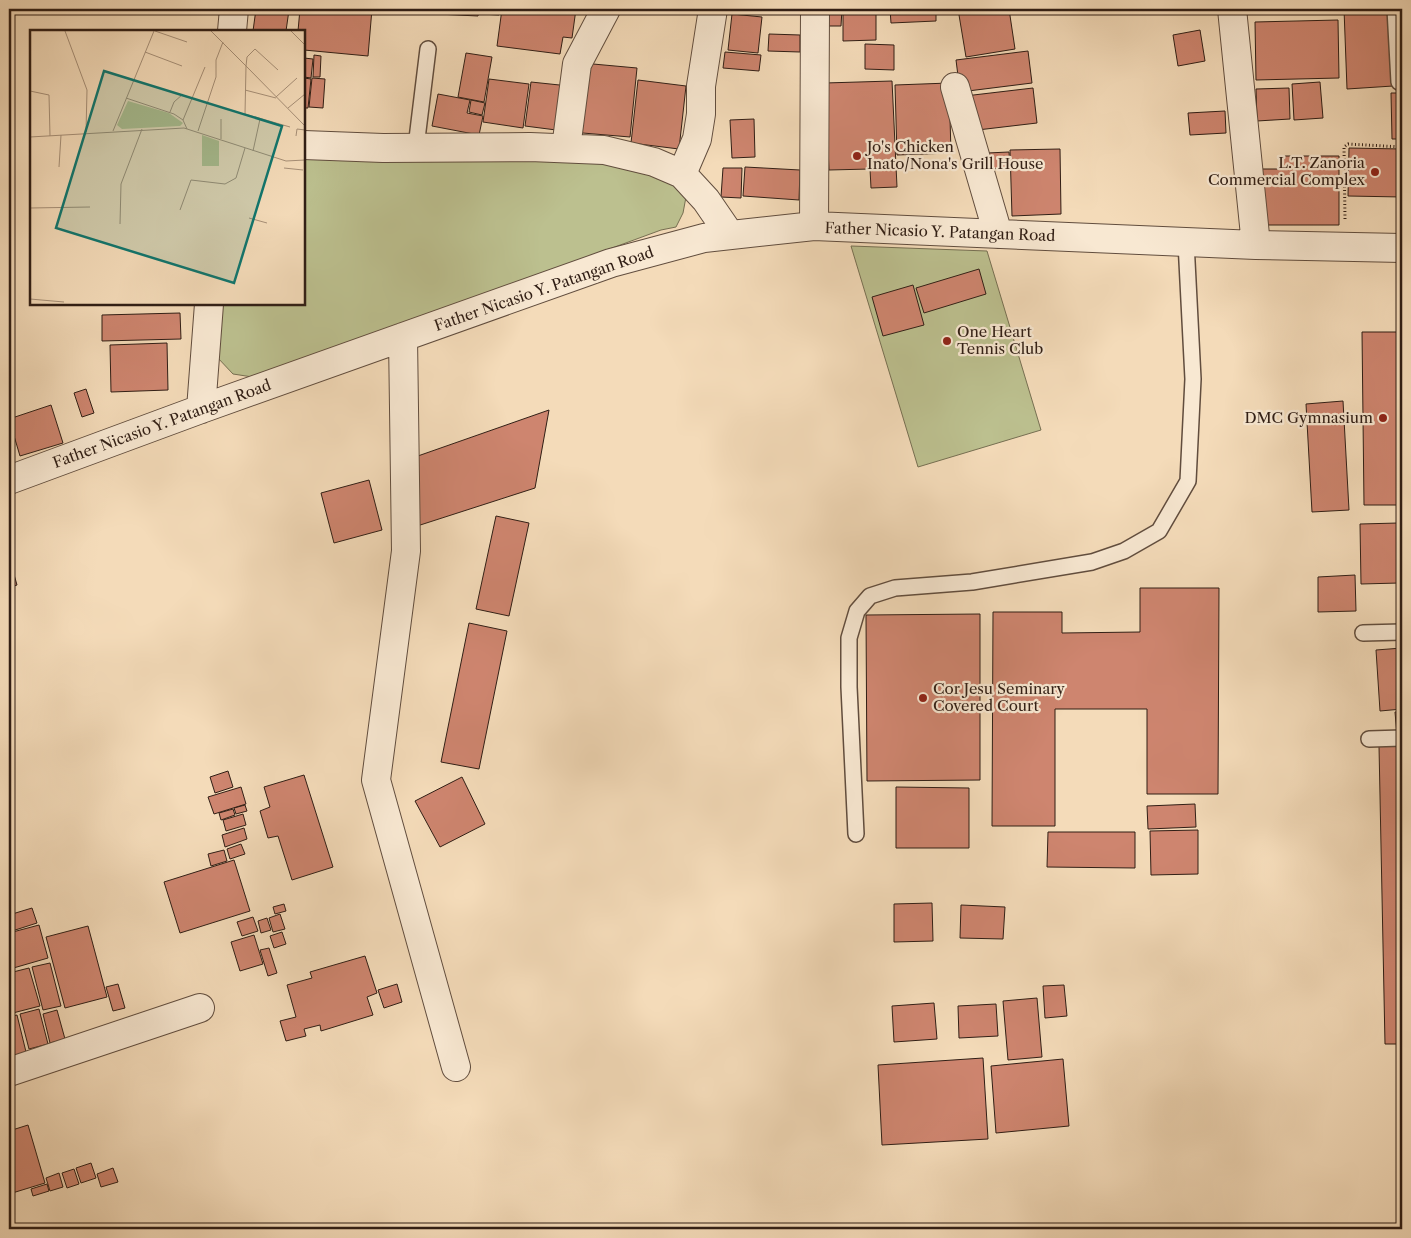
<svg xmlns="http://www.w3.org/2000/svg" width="1411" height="1238" viewBox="0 0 1411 1238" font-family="'Libre Caslon Text',serif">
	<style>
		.green { fill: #bcc08f; stroke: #766f52 }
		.building { fill: #ce856f; stroke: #301e15 }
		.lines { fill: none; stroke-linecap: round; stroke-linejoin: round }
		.lane-casing { stroke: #614d3e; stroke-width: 18 }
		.street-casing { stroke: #614d3e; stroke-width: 30 }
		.path { stroke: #301e15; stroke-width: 3; stroke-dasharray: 1 2.5; stroke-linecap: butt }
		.lane { stroke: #f8e8d2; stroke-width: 15 }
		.street { stroke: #f8e8d2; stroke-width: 28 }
		.poi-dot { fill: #8f2418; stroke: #f8e8d2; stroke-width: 2 }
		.labels { text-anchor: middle; stroke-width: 4.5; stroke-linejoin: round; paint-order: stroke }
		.poi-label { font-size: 15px; fill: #301e15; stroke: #f8e8d2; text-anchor: start }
		.street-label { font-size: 15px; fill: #301e15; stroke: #f8e8d2 }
		.inset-road { fill: none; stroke: #a68f77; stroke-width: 1 }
		.view { fill: #0f766e; fill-opacity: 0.15; stroke: #0f766e; stroke-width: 2.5 }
		.inset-edge { fill: none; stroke: #301e15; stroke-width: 2.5 }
	</style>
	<rect width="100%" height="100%" fill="#f4dbb9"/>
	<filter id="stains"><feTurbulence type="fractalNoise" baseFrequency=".004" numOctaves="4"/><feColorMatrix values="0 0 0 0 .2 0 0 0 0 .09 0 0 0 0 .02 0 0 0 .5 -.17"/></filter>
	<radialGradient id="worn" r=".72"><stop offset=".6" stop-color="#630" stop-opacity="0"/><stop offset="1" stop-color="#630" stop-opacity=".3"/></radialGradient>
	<path class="green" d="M 304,156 L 472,158 L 625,164 L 670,180 L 686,197 L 683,213 L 676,227 L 661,230 L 259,378 L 233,374 L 217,357 L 218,304 L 304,304 Z
		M 851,246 L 987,251 L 1041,430 L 918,467 Z"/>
	<path class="building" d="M 256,9 L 289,10 L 286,31 L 253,31 Z
		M 300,9 L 372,9 L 368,56 L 304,50 L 304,31 L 298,31 Z
		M 376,9 L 479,9 L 478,16 L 376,11 Z
		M 480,9 L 499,9 L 499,15 L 480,14 Z
		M 502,9 L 576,9 L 572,38 L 563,37 L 560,54 L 497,46 Z
		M 828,9 L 842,9 L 841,26 L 827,26 Z
		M 843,9 L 876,9 L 876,40 L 843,41 Z
		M 890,9 L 936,9 L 936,21 L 891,23 Z
		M 958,9 L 1009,9 L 1015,49 L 966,57 Z
		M 1344,9 L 1390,9 L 1393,86 L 1347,89 Z
		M 732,14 L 762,17 L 758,53 L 728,50 Z
		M 1338,20 L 1339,78 L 1256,80 L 1255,22 Z
		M 1200,30 L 1205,61 L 1178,66 L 1173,35 Z
		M 769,34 L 800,35 L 800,52 L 768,51 Z
		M 865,44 L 894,45 L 894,70 L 865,69 Z
		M 1028,51 L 1032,83 L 960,92 L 956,60 Z
		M 725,52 L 761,55 L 759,71 L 723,68 Z
		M 466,53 L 492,57 L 484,102 L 458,97 Z
		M 314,55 L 321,56 L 320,77 L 313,77 Z
		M 304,58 L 313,59 L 311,78 L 304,77 Z
		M 582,63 L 637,68 L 630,137 L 571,132 Z
		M 304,78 L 311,79 L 308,108 L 304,108 Z
		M 312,78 L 325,79 L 323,108 L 309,107 Z
		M 489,79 L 529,84 L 523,128 L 483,122 Z
		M 638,80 L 686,86 L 679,149 L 631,143 Z
		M 892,81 L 897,187 L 871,188 L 870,169 L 829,170 L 825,83 Z
		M 531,82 L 569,86 L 564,131 L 525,126 Z
		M 1320,82 L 1323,118 L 1294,120 L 1292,84 Z
		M 949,83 L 951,153 L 897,155 L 895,85 Z
		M 1033,88 L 1037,123 L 969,131 L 965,96 Z
		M 1289,88 L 1290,119 L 1257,121 L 1256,89 Z
		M 1391,93 L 1402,93 L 1402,139 L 1392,139 Z
		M 438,94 L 470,100 L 467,113 L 483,116 L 479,135 L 432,126 Z
		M 471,100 L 485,103 L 482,115 L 469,112 Z
		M 1225,111 L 1226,133 L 1190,135 L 1188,113 Z
		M 754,119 L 755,157 L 732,158 L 730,120 Z
		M 1349,148 L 1402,149 L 1402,197 L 1348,196 Z
		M 1060,149 L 1061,214 L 1012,216 L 1010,150 Z
		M 1009,152 L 1010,168 L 987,169 L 987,153 Z
		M 1282,156 L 1339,156 L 1339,225 L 1256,225 L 1256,169 L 1282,169 Z
		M 745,167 L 800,170 L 799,200 L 743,196 Z
		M 723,168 L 742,168 L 741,198 L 721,197 Z
		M 979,269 L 986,294 L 924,313 L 916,288 Z
		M 913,285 L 924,325 L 883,336 L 872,297 Z
		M 180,313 L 181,339 L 102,341 L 102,315 Z
		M 1362,332 L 1402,332 L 1402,505 L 1364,505 Z
		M 167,343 L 168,390 L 111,392 L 110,345 Z
		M 86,389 L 94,413 L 82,417 L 74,393 Z
		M 1343,401 L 1349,510 L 1312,512 L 1306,404 Z
		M 51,405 L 63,443 L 20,456 L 9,419 Z
		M 549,410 L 535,488 L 414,527 L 415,457 Z
		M 369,480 L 382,530 L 334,543 L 321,493 Z
		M 496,516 L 529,523 L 509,616 L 476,609 Z
		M 1398,523 L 1399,583 L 1361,584 L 1360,524 Z
		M 1399,528 L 1402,528 L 1402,584 L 1400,584 Z
		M 13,571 L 17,585 L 9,588 L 9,573 Z
		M 1355,575 L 1356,611 L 1318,612 L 1318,577 Z
		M 1140,588 L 1219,588 L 1218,794 L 1147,794 L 1147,709 L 1055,709 L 1055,826 L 992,826 L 993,612 L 1062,612 L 1062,633 L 1140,632 Z
		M 980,614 L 980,780 L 867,781 L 866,615 Z
		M 469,623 L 507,631 L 479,769 L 441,762 Z
		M 1402,648 L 1402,709 L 1380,711 L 1376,650 Z
		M 1395,712 L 1402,712 L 1402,735 L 1397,735 Z
		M 1379,746 L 1402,746 L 1402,1044 L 1385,1044 Z
		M 228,771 L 233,787 L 215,793 L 210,777 Z
		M 304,775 L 333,867 L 292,880 L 278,836 L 268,838 L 260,811 L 270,807 L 264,787 Z
		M 462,777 L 485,824 L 440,847 L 415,801 Z
		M 241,787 L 246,804 L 214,814 L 208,797 Z
		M 896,787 L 969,788 L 969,848 L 896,848 Z
		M 1195,804 L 1196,827 L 1148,829 L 1147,806 Z
		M 245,805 L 247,811 L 236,814 L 234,808 Z
		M 233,809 L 235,815 L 221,820 L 219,813 Z
		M 243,814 L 246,825 L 226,831 L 223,820 Z
		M 244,828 L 247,839 L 225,847 L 222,835 Z
		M 1198,830 L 1198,874 L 1151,875 L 1150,831 Z
		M 1048,832 L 1135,832 L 1135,868 L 1047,867 Z
		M 241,844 L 245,854 L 230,859 L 227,849 Z
		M 224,850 L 227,861 L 211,866 L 208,854 Z
		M 234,860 L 250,911 L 180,933 L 164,882 Z
		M 932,903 L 933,941 L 894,942 L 894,904 Z
		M 284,904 L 286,911 L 275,914 L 273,907 Z
		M 961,905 L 1005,907 L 1003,939 L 960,938 Z
		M 32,908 L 37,923 L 9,932 L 9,915 Z
		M 280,914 L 285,929 L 273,932 L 269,918 Z
		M 253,917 L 258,931 L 242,936 L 237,922 Z
		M 267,918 L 271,930 L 261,933 L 258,921 Z
		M 39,925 L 48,958 L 10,969 L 9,933 Z
		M 88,926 L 107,997 L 65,1008 L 46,937 Z
		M 282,932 L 286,944 L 274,948 L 270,936 Z
		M 254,935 L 263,964 L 240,971 L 231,942 Z
		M 269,948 L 277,973 L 268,976 L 260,950 Z
		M 365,956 L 377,993 L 367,997 L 373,1015 L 321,1031 L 320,1025 L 304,1029 L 306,1036 L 286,1041 L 280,1021 L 296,1017 L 287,985 L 312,978 L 310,972 Z
		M 50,963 L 61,1006 L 43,1010 L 32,967 Z
		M 29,968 L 40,1006 L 9,1014 L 9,973 Z
		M 118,984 L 125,1008 L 113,1011 L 106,987 Z
		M 397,984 L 402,1002 L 384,1008 L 378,990 Z
		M 1064,985 L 1067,1016 L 1045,1018 L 1043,986 Z
		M 1037,998 L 1042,1057 L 1008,1060 L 1003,1001 Z
		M 934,1003 L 937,1039 L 894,1042 L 892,1006 Z
		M 996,1004 L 998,1036 L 959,1038 L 958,1006 Z
		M 39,1009 L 48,1044 L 29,1049 L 20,1014 Z
		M 57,1010 L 65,1039 L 50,1043 L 43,1014 Z
		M 17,1015 L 27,1056 L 9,1061 L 9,1017 Z
		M 983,1058 L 988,1139 L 882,1145 L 878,1065 Z
		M 1063,1059 L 1069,1126 L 996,1133 L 991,1066 Z
		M 28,1125 L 45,1183 L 9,1194 L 9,1131 Z
		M 91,1163 L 96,1178 L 81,1183 L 76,1168 Z
		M 113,1168 L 118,1182 L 101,1187 L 97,1174 Z
		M 74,1169 L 79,1184 L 67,1188 L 62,1173 Z
		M 59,1173 L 63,1187 L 50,1191 L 46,1178 Z
		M 47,1184 L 49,1191 L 33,1196 L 31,1189 Z"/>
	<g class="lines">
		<g class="lane-casing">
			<path id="lane" d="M 1395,9 L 1399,82
				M 416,147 L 428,49
				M 1363,633 L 1402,632
				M 1369,739 L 1402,738
				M 856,834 L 849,687 L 849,638 L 857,611 L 870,596 L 895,588 L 972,582 L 1092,562 L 1124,551 L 1159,531 L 1188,481 L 1193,379 L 1186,242"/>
		</g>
		<g class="street-casing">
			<path id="street" d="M 1232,9 L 1256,245
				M 232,31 L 234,9
				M 955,87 L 998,234
				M 304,145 L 383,148 L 530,147 L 604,150 L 654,162 L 682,174 L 706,200 L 730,235
				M 566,148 L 577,64 L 606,9
				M 682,174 L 697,139 L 701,114 L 701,86 L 713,9
				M 814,226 L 815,9
				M 403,337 L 406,551 L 376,780 L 456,1067
				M 201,409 L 209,304
				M 9,480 L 201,409 L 611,263 L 704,238 L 814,226 L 1256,245 L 1402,248
				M 9,1072 L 200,1008"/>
		</g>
		<path class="path" d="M 1345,219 L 1344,147 L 1348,144 L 1402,147"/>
		<use href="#lane" class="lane"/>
		<use href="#street" class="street"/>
	</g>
	<g class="poi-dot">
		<circle cx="857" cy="156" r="5"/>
		<circle cx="1375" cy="172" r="5"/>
		<circle cx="947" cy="341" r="5"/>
		<circle cx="1383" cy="418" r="5"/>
		<circle cx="923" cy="698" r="5"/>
	</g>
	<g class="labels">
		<g class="poi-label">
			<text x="867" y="152">Jo's Chicken<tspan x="867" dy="17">Inato/Nona's Grill House</tspan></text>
			<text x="1365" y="168" text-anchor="end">L.T. Zanoria<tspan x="1365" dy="17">Commercial Complex</tspan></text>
			<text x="957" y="337">One Heart<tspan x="957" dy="17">Tennis Club</tspan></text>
			<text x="1373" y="423" text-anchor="end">DMC Gymnasium</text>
			<text x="933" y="694">Cor Jesu Seminary<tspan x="933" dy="17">Covered Court</tspan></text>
		</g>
		<g class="street-label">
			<text transform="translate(940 232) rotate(2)" y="5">Father Nicasio Y. Patangan Road</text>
			<text transform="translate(544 289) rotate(-19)" y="5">Father Nicasio Y. Patangan Road</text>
			<text transform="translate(162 424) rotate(-20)" y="5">Father Nicasio Y. Patangan Road</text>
		</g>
	</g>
	<g transform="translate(30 30)">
		<rect width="275" height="275" fill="#f4dbb9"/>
		<path d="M 98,71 L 139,83 L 153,93 L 150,96 L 92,99 L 87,95 ZM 172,105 L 189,111 L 189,136 L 172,136 Z" fill="#bcc08f"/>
		<path class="inset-road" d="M 35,1 L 57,60 L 56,102M 125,1 L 157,12M 181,1 L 216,36 L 215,84 L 260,97M 261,1 L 275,15M 115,22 L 152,36M 248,40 L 225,19 L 217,27 L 216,36 L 275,96M 215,60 L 246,68M 0,61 L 19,65 L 20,106M 246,67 L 267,48M 96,68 L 144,84 L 153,90 L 157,99M 258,78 L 275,64M 140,82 L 144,72 L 153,64M 153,90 L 175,37M 83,101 L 124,1M 168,101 L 186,47 L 186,30 L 193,12M 266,106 L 267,99 L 275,100M 0,107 L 154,98 L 256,131 L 275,130M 191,109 L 191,89M 223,121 L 230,89M 29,137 L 31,105M 254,138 L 273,140M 0,178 L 60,177M 150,180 L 161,150 L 195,154 L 206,148 L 215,118M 219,188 L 237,193M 90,194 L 91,154 L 112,99M 0,269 L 34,272"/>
		<path class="view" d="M 74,41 L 252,96 L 204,253 L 26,198 Z"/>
		<rect width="275" height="275" class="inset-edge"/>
	</g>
	<rect width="1411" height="1238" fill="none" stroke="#f4dbb9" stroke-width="30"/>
	<rect x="10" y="10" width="1391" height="1218" fill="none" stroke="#301e15" stroke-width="2.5"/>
	<rect x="15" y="15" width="1381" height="1208" fill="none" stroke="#301e15"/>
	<rect width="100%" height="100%" filter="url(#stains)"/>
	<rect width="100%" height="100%" fill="url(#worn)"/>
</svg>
